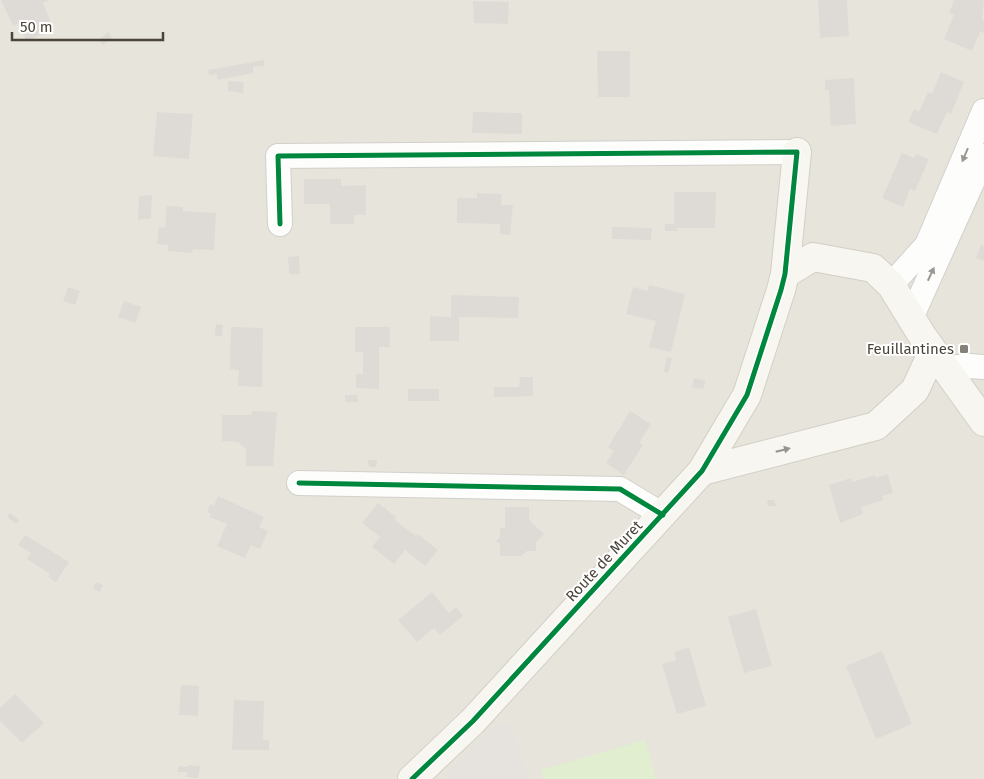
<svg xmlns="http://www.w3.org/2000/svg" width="984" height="779" viewBox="0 0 984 779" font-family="'Fira Sans',sans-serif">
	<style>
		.residential { fill: #e7e4dc }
		.pitch { fill: #e1eecf }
		.parking { fill: #e6e3df }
		.building { fill: #dedbd6 }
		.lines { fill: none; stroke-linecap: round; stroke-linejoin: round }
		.street-casing { stroke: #d2d0cb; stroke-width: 26 }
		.secondary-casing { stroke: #d3cfc5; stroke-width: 30 }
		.street { stroke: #fdfdfc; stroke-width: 24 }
		.secondary { stroke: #f7f6f1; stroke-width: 28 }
		.cycleway-casing { stroke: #fff; stroke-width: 8 }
		.cycleway { stroke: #00873e; stroke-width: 5 }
		.oneway { fill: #9b9791 }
		.oneway2 { fill: #98948c }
		.poi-dot { fill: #868178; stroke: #fff; stroke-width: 2 }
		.labels { text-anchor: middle; stroke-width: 4; stroke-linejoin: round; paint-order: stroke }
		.poi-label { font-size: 15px; fill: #4b4439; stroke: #fff; text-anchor: end }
		.street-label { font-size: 15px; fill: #4b4439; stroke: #fff }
	</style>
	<rect width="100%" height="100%" fill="#f4f2ee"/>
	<path class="residential" d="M 0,0 L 984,0 L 984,779 L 0,779 Z"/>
	<path class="pitch" d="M 645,740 L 656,779 L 544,779 L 541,770 Z"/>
	<path class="parking" d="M 511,723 L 530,779 L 441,779 L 496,726 Z"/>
	<path class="building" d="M 1,0 L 50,0 L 43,3 L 54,30 L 26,41 L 19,23 L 13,26 Z
		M 818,0 L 847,0 L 849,36 L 820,38 Z
		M 954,0 L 984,0 L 982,20 L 984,21 L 984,30 L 983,33 L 980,32 L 972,51 L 944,39 L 954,15 L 949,13 Z
		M 473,1 L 509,2 L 508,24 L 474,23 Z
		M 108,32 L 112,38 L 103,45 L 99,40 Z
		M 597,51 L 630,51 L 630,97 L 598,97 Z
		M 264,60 L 264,66 L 253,67 L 253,73 L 218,80 L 216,74 L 209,75 L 208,70 Z
		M 941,72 L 964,82 L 951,114 L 947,112 L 937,134 L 908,122 L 914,109 L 919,112 L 928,92 L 932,94 Z
		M 854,78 L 856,124 L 831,126 L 829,90 L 825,90 L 825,80 Z
		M 228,81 L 244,82 L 243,93 L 228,91 Z
		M 157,112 L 193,114 L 189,159 L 153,156 Z
		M 473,112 L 522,113 L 522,134 L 472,133 Z
		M 902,153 L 914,158 L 916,154 L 929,159 L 915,191 L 910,189 L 903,207 L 882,198 Z
		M 304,179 L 341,179 L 341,186 L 366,185 L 366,215 L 354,215 L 354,224 L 330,224 L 330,204 L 304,204 Z
		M 674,192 L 716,192 L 715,228 L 677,228 L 677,231 L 665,231 L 665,224 L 674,224 Z
		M 477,193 L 502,194 L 501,205 L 513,205 L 510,235 L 500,234 L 500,224 L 457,223 L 457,198 L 477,198 Z
		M 152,195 L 151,218 L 138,220 L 139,196 Z
		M 167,206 L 183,207 L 183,211 L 216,213 L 214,250 L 193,249 L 192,253 L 168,251 L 168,245 L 157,244 L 159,227 L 165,228 Z
		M 612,227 L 652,228 L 651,240 L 612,239 Z
		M 981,245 L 984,247 L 984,261 L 976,258 Z
		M 299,256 L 300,274 L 289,274 L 288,257 Z
		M 649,285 L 685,294 L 671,352 L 649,347 L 656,321 L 626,314 L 633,287 L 647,291 Z
		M 68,287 L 80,291 L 75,305 L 63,301 Z
		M 451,295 L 519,297 L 518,318 L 459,317 L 459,341 L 430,341 L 430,316 L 451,317 Z
		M 124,301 L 141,307 L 135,323 L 118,317 Z
		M 216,324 L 223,325 L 222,336 L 215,336 Z
		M 231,327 L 263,328 L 262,387 L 238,386 L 239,370 L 230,369 Z
		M 355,327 L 390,327 L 390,347 L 379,347 L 379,389 L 356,388 L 356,374 L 363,374 L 363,352 L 355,352 Z
		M 667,357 L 672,358 L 668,373 L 664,372 Z
		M 520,377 L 533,377 L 533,396 L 494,397 L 494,387 L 519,387 Z
		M 694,378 L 706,381 L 703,389 L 692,387 Z
		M 408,389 L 439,389 L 439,401 L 408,401 Z
		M 345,395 L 357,395 L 358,402 L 345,402 Z
		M 252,411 L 277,412 L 273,466 L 246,466 L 246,449 L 238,442 L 222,441 L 222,415 L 252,415 Z
		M 630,411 L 651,424 L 639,443 L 643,445 L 624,475 L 606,463 L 614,451 L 608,447 Z
		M 368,460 L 377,460 L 376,467 L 369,467 Z
		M 888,474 L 893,493 L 882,496 L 883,500 L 861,507 L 863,514 L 840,523 L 829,485 L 851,478 L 852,482 L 875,475 L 876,478 Z
		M 218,496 L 264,517 L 259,527 L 268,531 L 260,549 L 251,545 L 245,558 L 217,546 L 227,524 L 209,517 L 211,514 L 207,512 L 210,504 L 214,506 Z
		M 767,500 L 774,500 L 776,506 L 768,506 Z
		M 378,503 L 396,517 L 395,520 L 400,524 L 416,536 L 418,534 L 438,550 L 425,566 L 405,550 L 394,564 L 372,547 L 380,537 L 362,523 Z
		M 505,507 L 529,507 L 529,520 L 544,534 L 536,542 L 536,551 L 527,551 L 521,556 L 500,556 L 500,544 L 496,541 L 500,537 L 500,528 L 505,528 Z
		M 10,513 L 19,520 L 16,524 L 7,517 Z
		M 25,535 L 69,562 L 56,582 L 48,577 L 50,574 L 27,559 L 31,553 L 18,545 Z
		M 96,582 L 103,585 L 100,592 L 93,589 Z
		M 432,592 L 449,613 L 456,607 L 463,616 L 440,635 L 434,628 L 417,642 L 398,620 Z
		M 756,609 L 772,666 L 744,673 L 728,617 Z
		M 689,647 L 706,706 L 677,714 L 662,664 L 676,660 L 674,652 Z
		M 882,651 L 912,724 L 876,739 L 846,666 Z
		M 181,685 L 199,686 L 198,716 L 179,715 Z
		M 15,694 L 44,723 L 22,743 L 0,721 L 0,708 Z
		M 234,700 L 264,701 L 263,740 L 269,740 L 269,750 L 232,750 Z
		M 188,765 L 200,766 L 198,778 L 186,777 L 187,772 L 178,772 L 178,766 L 187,767 Z"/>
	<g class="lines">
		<g class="street-casing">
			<path id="street" d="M 280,224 L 278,156 L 797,152
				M 891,285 L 927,245 L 984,111
				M 911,318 L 984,156
				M 947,368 L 971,366 L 984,367
				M 299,483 L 620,489 L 663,515"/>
		</g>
		<g class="secondary-casing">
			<path id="secondary" d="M 785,274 L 813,257 L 873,268 L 891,285 L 923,337 L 984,422
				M 702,471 L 876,426 L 915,390 L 933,351
				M 412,779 L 473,721 L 702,471 L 747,395 L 781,290 L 785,274 L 797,152"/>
		</g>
		<use href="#street" class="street"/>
		<use href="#secondary" class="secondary"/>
		<g class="cycleway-casing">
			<path id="cycleway" d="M 280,224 L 278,156 L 797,152 L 785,274 L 781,290 L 747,395 L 702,471 L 473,721 L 412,779
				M 299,483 L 620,489 L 663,515"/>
		</g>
		<use href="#cycleway" class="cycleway"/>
	</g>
	<defs><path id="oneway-solid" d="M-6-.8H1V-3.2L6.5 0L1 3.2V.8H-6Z" transform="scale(1.25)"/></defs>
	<g class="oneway">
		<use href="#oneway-solid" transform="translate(965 155) rotate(113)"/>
		<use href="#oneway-solid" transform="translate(931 274) rotate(-65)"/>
	</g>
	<use class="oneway2" href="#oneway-solid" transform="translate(783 450) rotate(-14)"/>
	<rect class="poi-dot" x="959" y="344" width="10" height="10" rx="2.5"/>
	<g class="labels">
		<g class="poi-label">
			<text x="954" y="354">Feuillantines</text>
		</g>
		<g class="street-label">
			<text transform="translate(604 561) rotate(-47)" y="5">Route de Muret</text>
		</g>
	</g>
	<path d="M12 32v8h151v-8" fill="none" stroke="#4b4439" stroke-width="2.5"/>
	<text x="20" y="32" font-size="15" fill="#4b4439" stroke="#ffffff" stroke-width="4" paint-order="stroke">50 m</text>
</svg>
